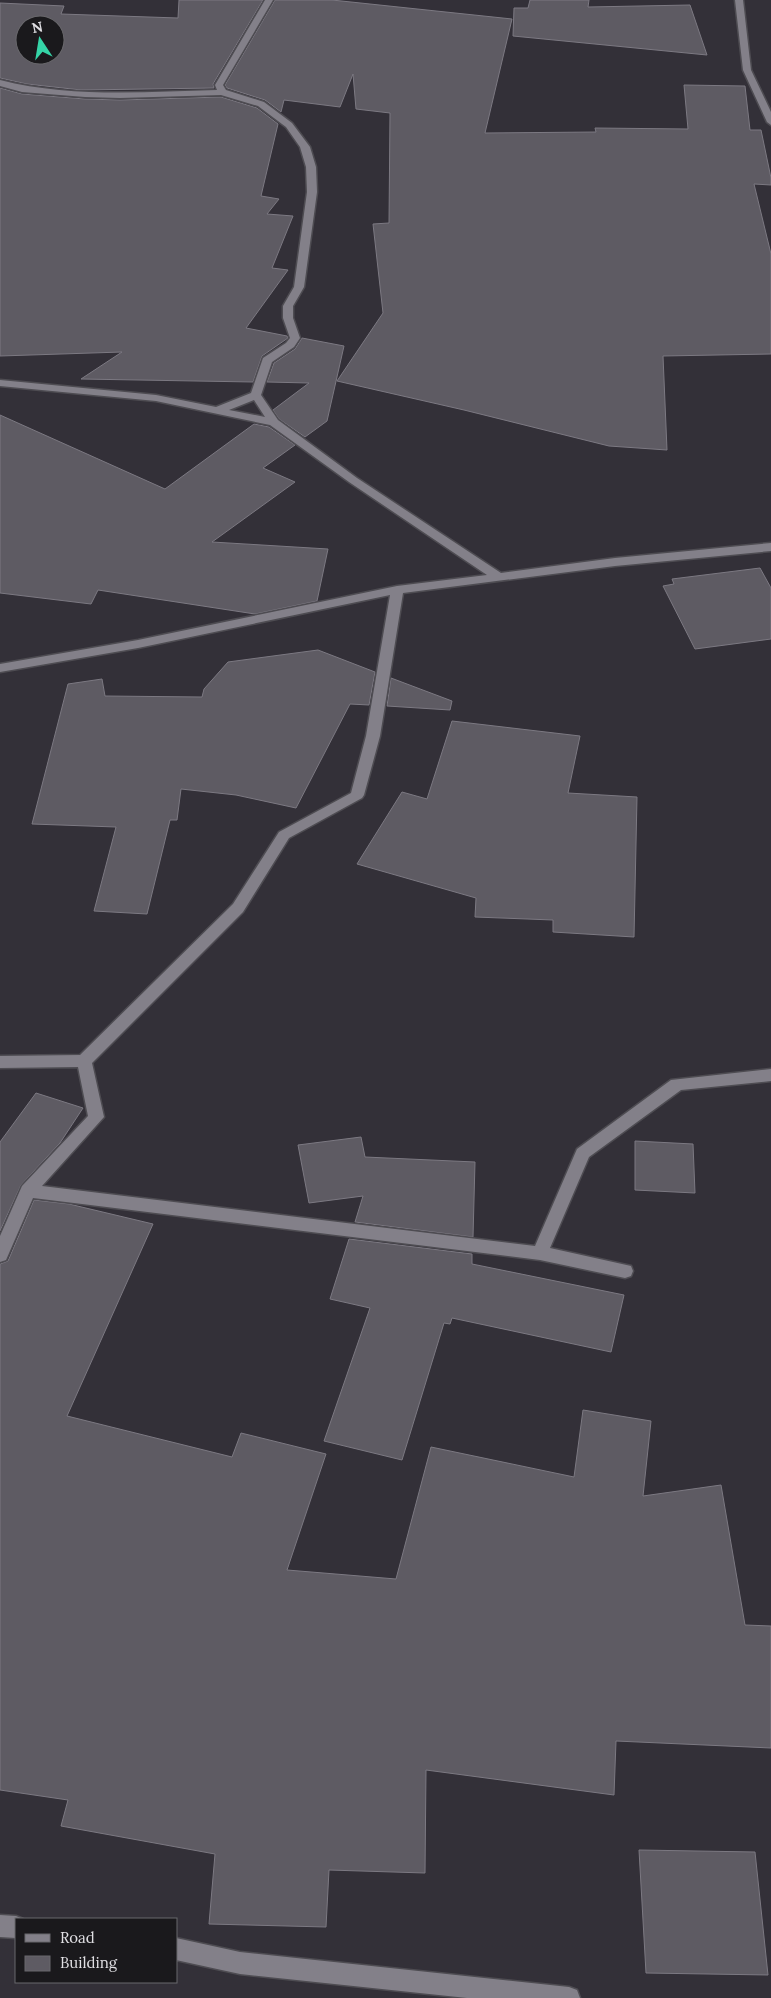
<svg xmlns="http://www.w3.org/2000/svg" width="771" height="1998" viewBox="0 0 771 1998" font-family="Lora,serif">
	<style>
		.building { fill: #5e5b63; stroke: #7c7982; fill-rule: evenodd }
		.lines { fill: none; stroke-linecap: round; stroke-linejoin: round }
		.street-casing { stroke: #4e4c52; stroke-width: 3 }
		.secondary-casing { stroke: #4e4c52; stroke-width: 3 }
		.street { fill: #838089; fill-rule: evenodd }
		.secondary { fill: #838089; fill-rule: evenodd }
	</style>
	<rect width="100%" height="100%" fill="#333038"/>
	<path class="building" d="M 179,0 L 263,0 L 213,84 L 214,88 L 81,90 L 27,84 L 0,78 L 0,3 L 64,6 L 61,14 L 178,18 ZM 25,25 L 55,25 L 55,55 L 25,55 Z
		M 275,0 L 332,0 L 512,19 L 485,133 L 596,132 L 595,128 L 688,129 L 684,85 L 745,86 L 750,130 L 761,130 L 771,178 L 771,185 L 754,184 L 771,254 L 771,354 L 663,356 L 667,450 L 609,446 L 464,410 L 337,381 L 383,313 L 373,224 L 389,223 L 390,113 L 356,109 L 353,74 L 340,107 L 284,100 L 281,112 L 265,100 L 227,88 L 225,85 Z
		M 530,0 L 589,0 L 588,7 L 690,5 L 707,55 L 513,36 L 514,8 L 528,8 Z
		M 0,88 L 22,94 L 85,99 L 120,100 L 221,97 L 257,108 L 278,124 L 261,196 L 279,199 L 267,214 L 293,216 L 272,268 L 288,270 L 246,328 L 287,336 L 288,338 L 262,356 L 253,382 L 81,379 L 122,352 L 0,356 Z
		M 302,338 L 344,346 L 327,421 L 305,437 L 279,419 L 273,410 L 309,383 L 267,382 L 274,363 L 295,349 Z
		M 0,415 L 165,489 L 254,424 L 269,427 L 295,445 L 263,468 L 295,482 L 212,542 L 328,549 L 317,601 L 255,614 L 98,590 L 91,604 L 0,593 Z
		M 760,568 L 771,588 L 771,639 L 695,649 L 663,586 L 674,584 L 672,579 Z
		M 318,650 L 375,672 L 369,705 L 350,704 L 296,808 L 236,795 L 181,789 L 177,820 L 170,820 L 147,914 L 94,911 L 116,827 L 32,824 L 68,684 L 102,679 L 105,696 L 202,697 L 204,689 L 228,662 Z
		M 391,678 L 452,701 L 450,710 L 387,706 Z
		M 452,721 L 580,736 L 568,793 L 637,797 L 634,937 L 553,932 L 553,920 L 475,917 L 476,898 L 357,864 L 402,792 L 427,799 Z
		M 36,1093 L 83,1108 L 60,1143 L 21,1185 L 0,1231 L 0,1142 Z
		M 361,1137 L 365,1157 L 475,1162 L 473,1237 L 355,1222 L 363,1196 L 309,1203 L 298,1145 Z
		M 635,1141 L 693,1144 L 695,1193 L 635,1190 Z
		M 34,1200 L 69,1204 L 153,1224 L 67,1416 L 232,1457 L 241,1433 L 326,1454 L 287,1570 L 396,1579 L 431,1447 L 574,1477 L 583,1410 L 651,1421 L 643,1496 L 721,1485 L 745,1625 L 771,1626 L 771,1748 L 616,1741 L 614,1795 L 426,1770 L 425,1873 L 329,1870 L 326,1927 L 209,1924 L 215,1854 L 61,1826 L 68,1800 L 0,1790 L 0,1264 L 8,1261 Z
		M 349,1239 L 472,1254 L 472,1264 L 624,1295 L 611,1352 L 452,1318 L 450,1324 L 444,1323 L 402,1460 L 324,1441 L 370,1308 L 330,1299 Z
		M 639,1850 L 755,1852 L 768,1975 L 646,1973 Z"/>
	<g class="lines">
		<g class="street-casing">
			<path id="street" d="M 265,0 L 273,0 L 223,85 L 226,90 L 264,102 L 292,123 L 310,147 L 316,167 L 317,192 L 304,287 L 293,306 L 293,318 L 300,338 L 294,347 L 272,362 L 261,395 L 278,420 L 357,478 L 501,573 L 615,558 L 771,543 L 771,551 L 615,566 L 403,593 L 380,736 L 364,795 L 362,798 L 289,838 L 243,912 L 92,1063 L 104,1117 L 42,1186 L 535,1246 L 577,1149 L 671,1080 L 771,1069 L 771,1081 L 681,1090 L 589,1157 L 550,1248 L 631,1266 L 633,1271 L 631,1276 L 625,1278 L 540,1260 L 33,1198 L 6,1260 L 0,1262 L 0,1236 L 22,1186 L 88,1116 L 78,1067 L 0,1068 L 0,1056 L 80,1055 L 233,904 L 279,832 L 351,793 L 366,736 L 390,595 L 138,648 L 0,672 L 0,664 L 138,640 L 397,586 L 487,575 L 349,482 L 270,425 L 156,401 L 0,386 L 0,380 L 156,395 L 216,407 L 251,393 L 263,358 L 286,343 L 290,338 L 283,318 L 283,306 L 294,287 L 307,192 L 306,167 L 300,147 L 286,127 L 258,106 L 221,95 L 120,98 L 85,97 L 22,92 L 0,86 L 0,80 C 70,98 145,92 217,90 L 215,85 ZM 254,400 L 265,417 L 229,410 Z
				M 0,1915 L 16,1916 L 23,1919 L 16,1919 L 16,1938 L 0,1937 Z
				M 176,1938 L 240,1952 L 569,1987 L 577,1990 L 580,1998 L 467,1998 L 240,1974 L 176,1960 Z"/>
		</g>
		<g class="secondary-casing">
			<path id="secondary" d="M 735,0 L 743,0 L 751,70 L 771,112 L 771,125 L 767,122 L 743,70 Z"/>
		</g>
		<use href="#street" class="street"/>
		<use href="#secondary" class="secondary"/>
	</g>
	<rect x="15" y="1918" width="162" height="65" fill="#1a191c" stroke="#69686c"/>
	<rect x="25" y="1934" width="25" height="8" fill="#838089" stroke="#69686c"/>
	<text x="60" y="1943" font-size="15" fill="#e0dfe3">Road</text>
	<rect x="25" y="1956" width="25" height="15" fill="#5e5b63" stroke="#69686c"/>
	<text x="60" y="1968" font-size="15" fill="#e0dfe3">Building</text>
	<g transform="translate(40 40) rotate(348)"><circle r="24" fill="#1a191c" stroke="#69686c"/>
	<path d="M0-4L9 19L0 12L-9 19Z" fill="#35d4a7"/>
	<text y="-8" font-size="14" font-weight="bold" text-anchor="middle" fill="#e0dfe3">N</text>
	</g>
</svg>
